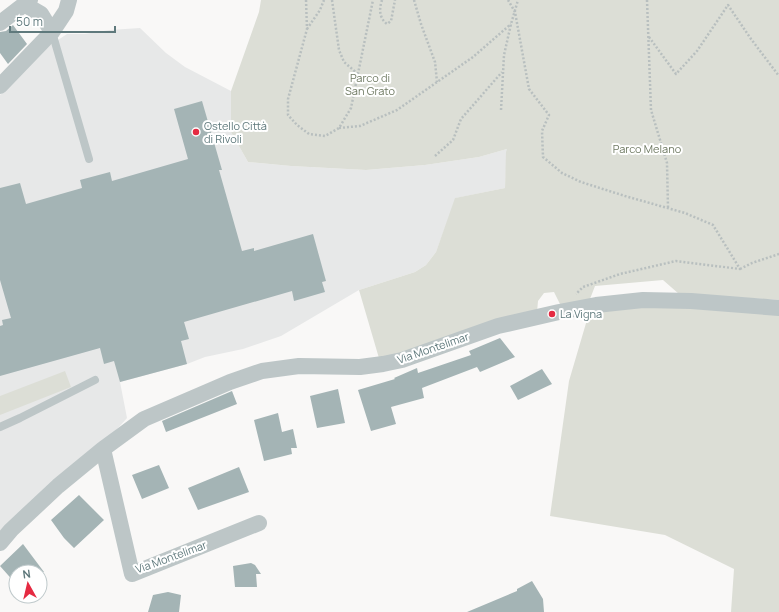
<svg xmlns="http://www.w3.org/2000/svg" width="779" height="612" viewBox="0 0 779 612" font-family="Manrope,sans-serif">
	<style>
		.built { fill: #e7e8e8 }
		.green { fill: #dcded6 }
		.building { fill: #a4b4b5 }
		.lines { fill: none; stroke-linecap: round; stroke-linejoin: round }
		.path { stroke: #b8bfbf; stroke-width: 2.5; stroke-dasharray: 2 2; stroke-linecap: butt }
		.service { stroke: #bdc6c7; stroke-width: 8 }
		.minor { stroke: #bdc6c7; stroke-width: 16 }
		.poi-dot { fill: #e52a42; stroke: #fff; stroke-width: 1.5 }
		.labels { text-anchor: middle; stroke-width: 4; stroke-linejoin: round; paint-order: stroke }
		.park-label { font-size: 11px; fill: #6f7a63; stroke: #fff }
		.poi-label { font-size: 11px; fill: #5f797c; stroke: #fff; text-anchor: start }
		.street-label { font-size: 11px; fill: #5f797c; stroke: #fff }
	</style>
	<rect width="100%" height="100%" fill="#f9f8f7"/>
	<path class="built" d="M 140,28 L 166,53 L 185,67 L 231,91 L 231,132 L 248,162 L 291,166 L 366,170 L 425,165 L 479,157 L 507,149 L 505,188 L 456,198 L 436,252 L 426,265 L 415,272 L 359,290 L 281,336 L 243,349 L 205,357 L 187,364 L 120,382 L 127,418 L 119,427 L 0,534 L 0,95 L 46,48 L 67,34 L 85,34 L 110,30 Z"/>
	<path class="green" d="M 261,0 L 779,0 L 779,300 L 679,294 L 663,280 L 595,286 L 590,299 L 561,306 L 554,292 L 544,293 L 538,301 L 537,312 L 381,365 L 359,290 L 415,272 L 426,265 L 436,252 L 455,198 L 505,188 L 506,152 L 507,149 L 479,157 L 425,165 L 366,170 L 291,166 L 248,162 L 231,132 L 231,91 L 259,12 Z
		M 622,302 L 779,308 L 779,612 L 731,612 L 734,569 L 665,535 L 550,516 L 569,381 L 589,313 Z
		M 65,371 L 71,387 L 0,415 L 0,396 Z"/>
	<path class="building" d="M 13,25 L 27,44 L 8,64 L 0,53 L 0,32 L 6,31 Z
		M 202,101 L 222,170 L 219,170 L 242,251 L 254,248 L 254,251 L 313,234 L 326,281 L 322,282 L 325,292 L 294,301 L 292,291 L 184,322 L 189,339 L 181,341 L 187,364 L 120,382 L 114,361 L 104,364 L 100,348 L 0,376 L 0,326 L 3,325 L 2,320 L 11,318 L 0,280 L 0,188 L 20,183 L 26,204 L 82,188 L 80,180 L 110,172 L 112,181 L 188,159 L 174,109 Z
		M 500,338 L 515,357 L 480,372 L 477,367 L 422,388 L 424,398 L 391,407 L 396,424 L 371,431 L 358,390 L 395,379 L 394,378 L 417,368 L 418,373 L 471,355 L 469,351 Z
		M 542,369 L 552,384 L 518,400 L 510,386 Z
		M 338,389 L 345,423 L 317,428 L 310,396 Z
		M 232,391 L 237,404 L 166,432 L 162,421 Z
		M 278,413 L 282,432 L 293,429 L 297,448 L 291,448 L 292,454 L 264,461 L 254,420 Z
		M 159,465 L 169,488 L 142,499 L 132,475 Z
		M 239,467 L 249,492 L 198,510 L 188,488 Z
		M 79,495 L 104,520 L 74,548 L 64,538 L 51,520 Z
		M 23,544 L 44,572 L 16,572 L 16,584 L 0,566 Z
		M 251,563 L 255,565 L 261,574 L 256,574 L 257,587 L 235,587 L 233,566 Z
		M 532,581 L 543,599 L 544,612 L 467,612 L 517,591 L 517,589 Z
		M 168,592 L 181,595 L 179,612 L 148,612 L 153,595 Z"/>
	<g class="lines">
		<path class="path" d="M 306,0 L 307,29 L 288,99 L 288,115 L 297,125 L 309,134 L 325,136 L 339,128 L 351,108 L 373,0
			M 332,0 L 339,50 L 344,62 L 358,74
			M 382,0 C 379,9 379,18 387,24 L 391,21 L 395,0
			M 414,0 L 421,24 L 435,62 L 437,82
			M 508,0 L 515,12 L 529,89 L 549,115 L 542,131 L 543,157 L 562,173 L 581,182 L 625,196 L 685,213 L 713,225 L 740,269 L 676,261 L 620,274 L 583,287 L 576,294
			M 647,0 L 651,110 L 667,163 L 668,208
			M 307,29 L 320,10 L 324,0
			M 649,37 L 676,74 L 697,51 L 728,5 L 751,39 L 779,76
			M 501,110 L 504,55 L 511,24 L 518,0
			M 339,128 L 360,126 L 397,110 L 473,57 L 511,24
			M 435,156 L 453,140 L 461,119 L 502,72
			M 740,269 L 752,263 L 779,254"/>
		<path class="service" d="M 52,32 L 89,159
			M 0,427 L 20,418 L 95,380"/>
		<path class="minor" d="M 24,4 L 41,14 L 52,32
			M 0,23 L 30,0
			M 0,86 L 52,32 L 66,11 L 69,0
			M 103,449 L 132,574 L 259,523
			M 0,543 L 11,530 L 58,486 L 103,449 L 144,419 L 230,382 L 262,371 L 299,366 L 360,367 L 383,364 L 402,360 L 498,326 L 559,312 L 596,305 L 643,300 L 691,301 L 779,308"/>
	</g>
	<g class="poi-dot">
		<circle cx="196" cy="132" r="4"/>
		<circle cx="552" cy="314" r="4"/>
	</g>
	<g class="labels">
		<g class="park-label">
			<text x="370" y="82">Parco di<tspan x="370" dy="13">San Grato</tspan></text>
			<text x="647" y="153">Parco Melano</text>
		</g>
		<g class="poi-label">
			<text x="204" y="130">Ostello Città<tspan x="204" dy="13">di Rivoli</tspan></text>
			<text x="560" y="318">La Vigna</text>
		</g>
		<g class="street-label">
			<text transform="translate(433 348) rotate(-19)" y="4">Via Montelimar</text>
			<text transform="translate(171 557) rotate(-20)" y="4">Via Montelimar</text>
		</g>
	</g>
	<g transform="translate(28 584) rotate(352)"><circle r="19" fill="#ffffff" stroke="#bfc9cb"/>
	<path d="M0-3L7 15L0 10L-7 15Z" fill="#e52a42"/>
	<text y="-6" font-size="11" font-weight="bold" text-anchor="middle" fill="#5f797c">N</text>
	</g>
	<path d="M10 26v6h105v-6" fill="none" stroke="#5f797c" stroke-width="2"/>
	<text x="16" y="26" font-size="12" fill="#5f797c" stroke="#ffffff" stroke-width="3" paint-order="stroke">50 m</text>
</svg>
